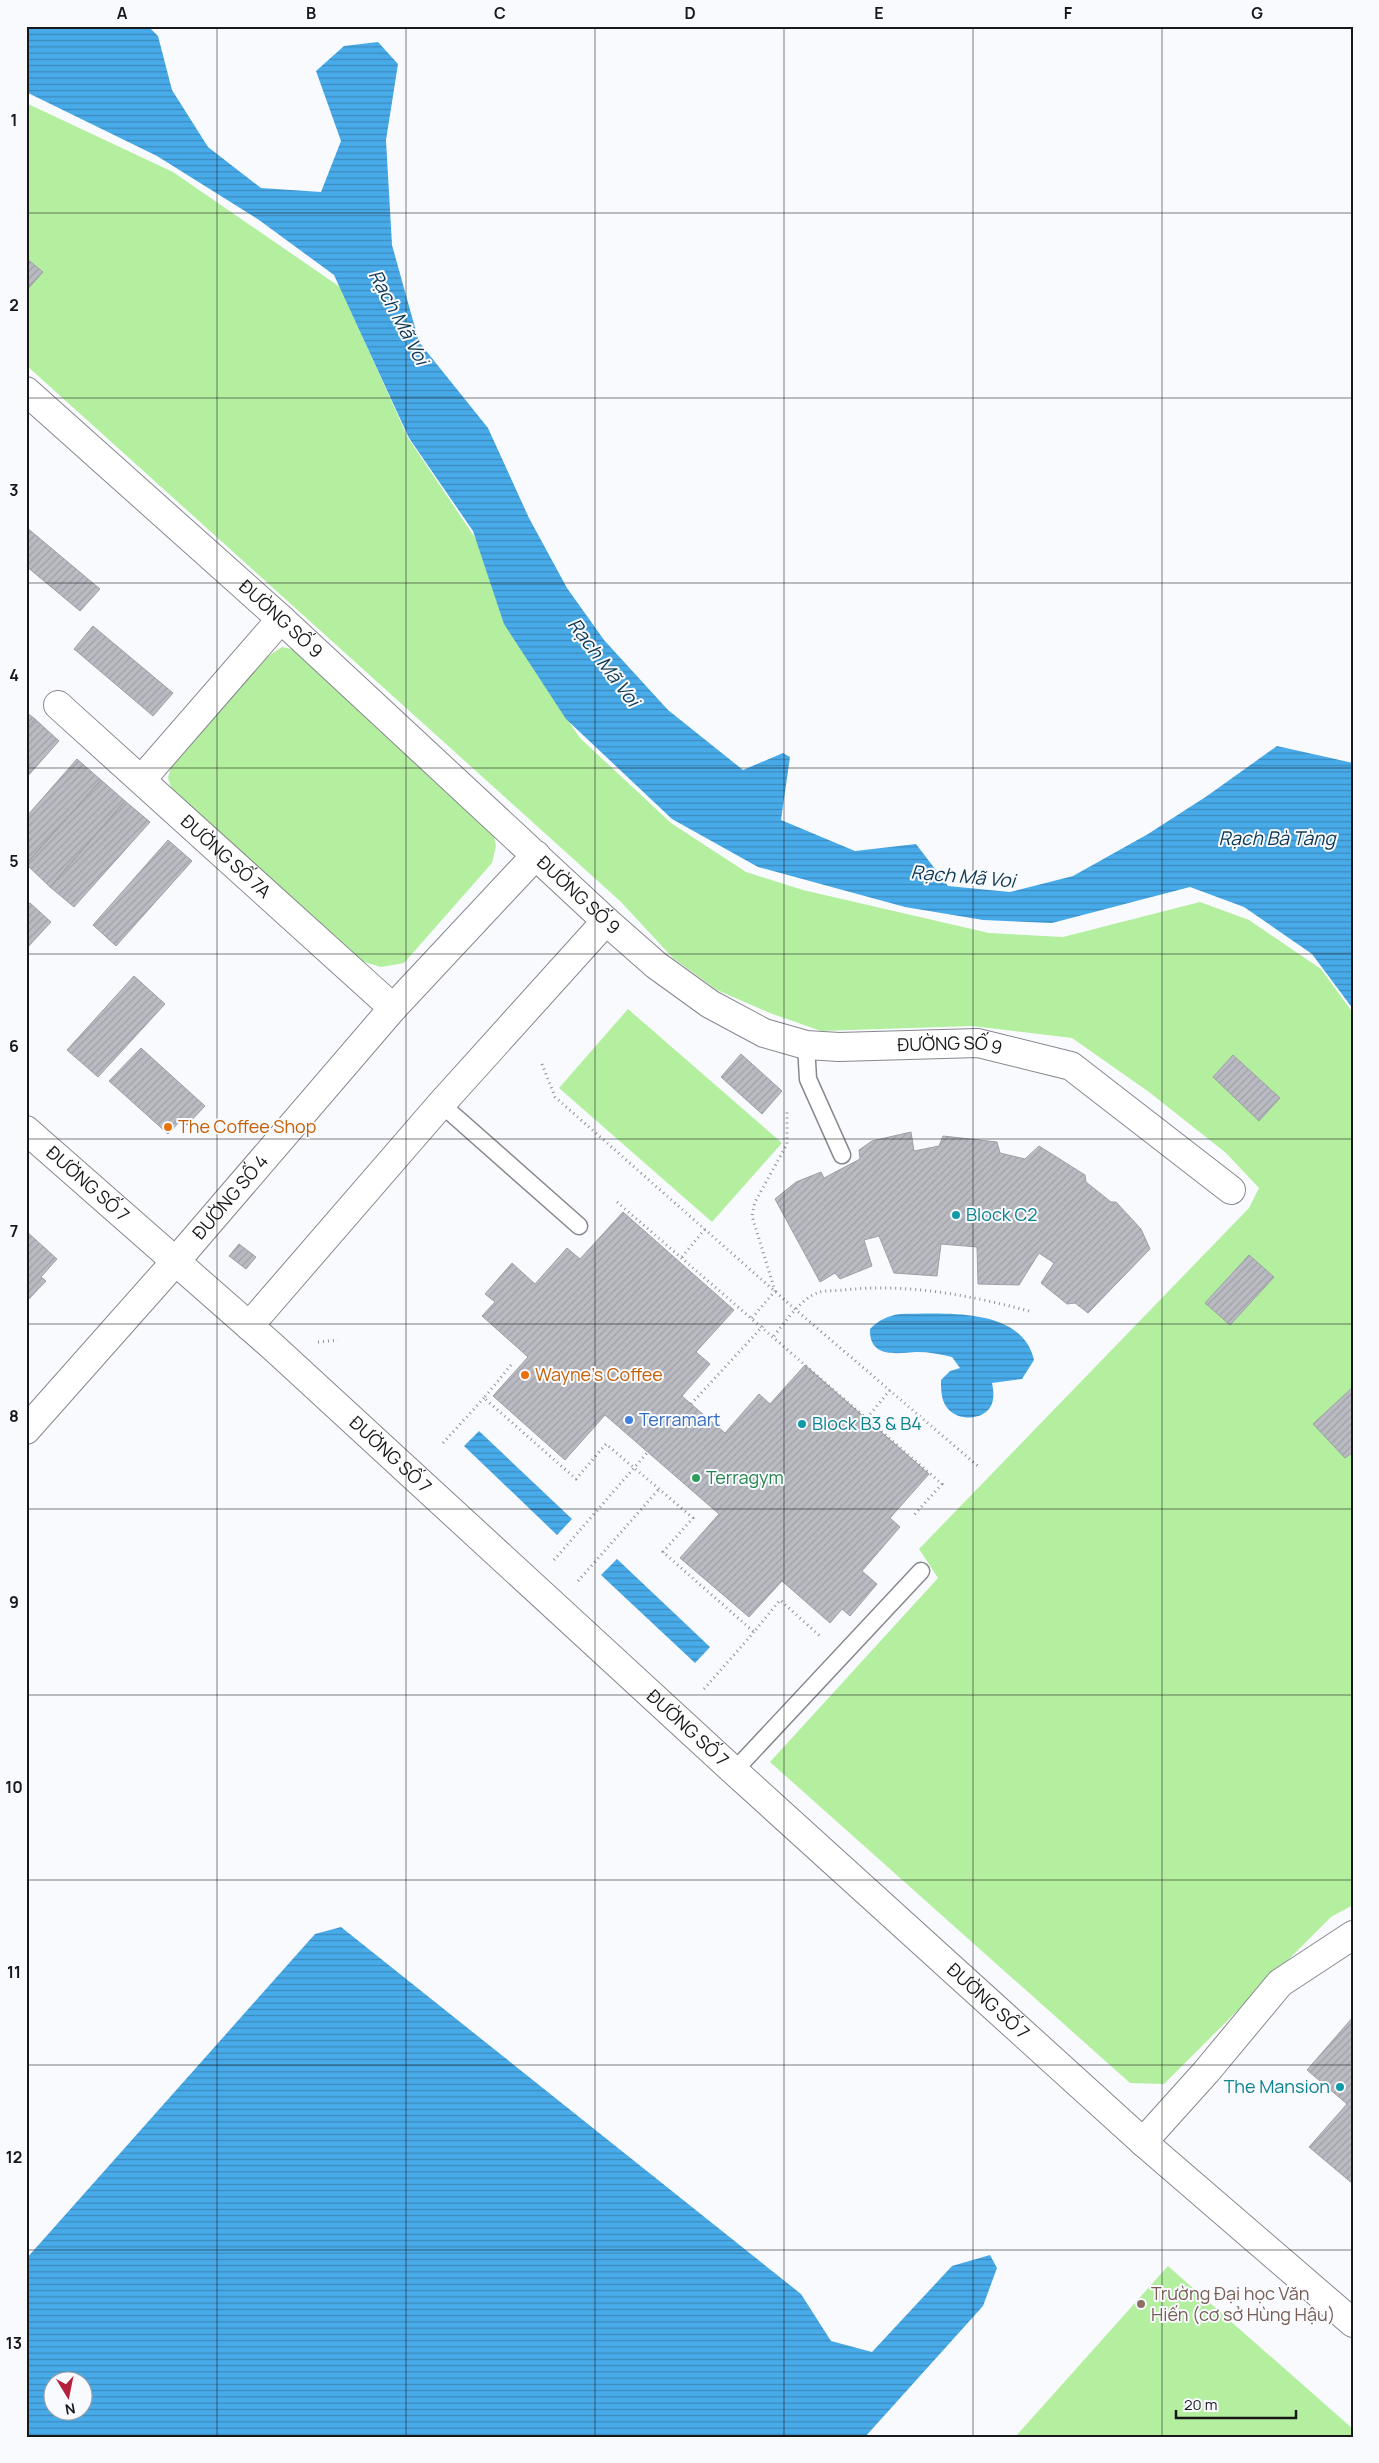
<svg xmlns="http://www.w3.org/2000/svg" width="1379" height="2463" viewBox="0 0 1379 2463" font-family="Manrope,sans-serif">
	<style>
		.green { fill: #b3ef9f }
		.water { fill: url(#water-rules); fill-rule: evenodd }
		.building { fill: url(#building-hatch); stroke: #9fa0a6 }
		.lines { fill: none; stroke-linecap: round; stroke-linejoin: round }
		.lane-casing { stroke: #87888e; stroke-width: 19 }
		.street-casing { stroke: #87888e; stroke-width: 30 }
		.path { stroke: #909094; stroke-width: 3; stroke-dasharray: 1 4; stroke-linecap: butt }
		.lane { stroke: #fff; stroke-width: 16 }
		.street { stroke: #fff; stroke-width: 28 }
		.grid { fill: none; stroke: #18181b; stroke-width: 1; stroke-opacity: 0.55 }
		.food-dot { fill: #e8710a; stroke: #f9fafe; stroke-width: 2 }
		.culture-dot { fill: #0f9aa8; stroke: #f9fafe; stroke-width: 2 }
		.shop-dot { fill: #3f7fe0; stroke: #f9fafe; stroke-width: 2 }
		.leisure-dot { fill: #2e9e5b; stroke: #f9fafe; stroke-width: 2 }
		.education-dot { fill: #8d6e63; stroke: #f9fafe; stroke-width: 2 }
		.labels { text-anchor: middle; stroke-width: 4; stroke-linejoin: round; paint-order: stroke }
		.street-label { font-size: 18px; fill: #18181b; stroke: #f9fafe }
		.food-label { font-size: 18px; fill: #c56008; stroke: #f9fafe; text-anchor: start }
		.culture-label { font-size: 18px; fill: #0d838f; stroke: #f9fafe; text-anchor: start }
		.shop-label { font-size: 18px; fill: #366cbe; stroke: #f9fafe; text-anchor: start }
		.leisure-label { font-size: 18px; fill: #27864d; stroke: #f9fafe; text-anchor: start }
		.education-label { font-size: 18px; fill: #785e54; stroke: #f9fafe; text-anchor: start }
		.water-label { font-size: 19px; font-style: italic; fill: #0e3851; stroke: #f9fafe }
		.neatline { fill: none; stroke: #18181b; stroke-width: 2 }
		.grid-label { font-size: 16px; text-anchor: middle; font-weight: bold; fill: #18181b }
	</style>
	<defs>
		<pattern id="water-rules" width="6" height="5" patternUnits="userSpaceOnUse" patternTransform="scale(1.25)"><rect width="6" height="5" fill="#48abe9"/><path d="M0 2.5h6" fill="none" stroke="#3b8abc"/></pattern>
		<pattern id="building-hatch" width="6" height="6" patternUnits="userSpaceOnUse" patternTransform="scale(1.25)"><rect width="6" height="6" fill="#babbc2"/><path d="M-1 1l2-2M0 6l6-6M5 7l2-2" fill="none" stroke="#9fa0a6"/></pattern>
	</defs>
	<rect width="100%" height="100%" fill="#f9fafe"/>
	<path class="green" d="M 26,103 L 173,172 L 340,287 L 408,438 L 478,542 L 530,664 L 580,738 L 671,823 L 746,872 L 803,890 L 989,933 L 1063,937 L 1200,902 L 1249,920 L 1321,969 L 1353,1013 L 1353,1905 L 1331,1917 L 1164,2084 L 1130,2083 L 770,1762 L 938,1578 L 919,1549 L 1249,1208 L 1259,1188 L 1226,1153 L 1149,1092 L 1072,1038 L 972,1026 L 821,1031 L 770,1013 L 717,990 L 673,958 L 620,901 L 26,365 Z
		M 282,647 L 300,651 L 492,827 L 496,846 L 492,863 L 404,963 L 381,967 L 354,959 L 173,793 L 168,778 L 173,760 L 261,661 Z
		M 628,1009 L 782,1143 L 712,1222 L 559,1088 Z
		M 1168,2266 L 1353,2429 L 1353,2437 L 1015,2437 Z"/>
	<path class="water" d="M 26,26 L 148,26 L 158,36 L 172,90 L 208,147 L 261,188 L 321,192 L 341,141 L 316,71 L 344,46 L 378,42 L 398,64 L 386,140 L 392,245 L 419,342 L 488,428 L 529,518 L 567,588 L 604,640 L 668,710 L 743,770 L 783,753 L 790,757 L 781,820 L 855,851 L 916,844 L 948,886 L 1010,892 L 1073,876 L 1148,834 L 1207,796 L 1277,746 L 1353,763 L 1353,1009 L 1312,954 L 1244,907 L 1190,887 L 1052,923 L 983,920 L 905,907 L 758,867 L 672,819 L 566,719 L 504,624 L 473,531 L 409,438 L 334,275 L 259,220 L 157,156 L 26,92 Z
		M 900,1314 C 942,1314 1022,1306 1034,1360 L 1022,1379 L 992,1383 C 993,1388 994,1394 993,1399 C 991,1419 962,1423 949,1410 C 941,1402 941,1391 941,1380 L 950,1371 L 960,1368 L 952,1357 C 940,1354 929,1352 917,1352 C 897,1353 869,1359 870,1329 C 879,1320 887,1316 900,1314 Z
		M 479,1431 L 572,1519 L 557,1535 L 464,1446 Z
		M 617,1559 L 710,1647 L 695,1663 L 601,1575 Z
		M 341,1927 L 801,2294 L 831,2341 L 872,2352 L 952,2266 L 990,2255 L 997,2268 L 983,2306 L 865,2437 L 26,2437 L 26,2259 L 315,1934 ZM 82,2380 L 82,2410 L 52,2410 L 52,2380 Z"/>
	<path class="building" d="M 26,258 L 43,272 L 26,291 Z
		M 26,527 L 100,589 L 80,611 L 26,566 Z
		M 93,626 L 173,693 L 153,716 L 74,649 Z
		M 26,712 L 35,719 L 26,730 Z
		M 35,719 L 59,741 L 26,778 L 26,730 Z
		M 77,759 L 101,780 L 26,864 L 26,817 Z
		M 101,780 L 125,801 L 50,887 L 26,864 Z
		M 125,801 L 150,822 L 74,907 L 50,887 Z
		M 168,840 L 192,861 L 116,946 L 93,925 Z
		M 30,903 L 51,922 L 26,949 L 26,907 Z
		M 134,976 L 165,1004 L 98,1077 L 67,1050 Z
		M 141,1048 L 205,1106 L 187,1125 L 181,1120 L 168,1134 L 109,1081 Z
		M 741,1054 L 782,1091 L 762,1114 L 721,1077 Z
		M 1233,1055 L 1280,1098 L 1259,1121 L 1213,1077 Z
		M 911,1132 L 914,1151 L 939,1146 L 943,1136 L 997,1142 L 1000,1153 L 1025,1159 L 1039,1146 L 1085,1175 L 1086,1182 L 1111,1202 L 1116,1202 L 1141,1229 L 1150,1249 L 1088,1313 L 1075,1303 L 1067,1304 L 1041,1283 L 1054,1263 L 1039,1253 L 1019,1285 L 978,1284 L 977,1247 L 941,1244 L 937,1276 L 894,1273 L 879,1236 L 864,1240 L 872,1266 L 840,1279 L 835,1273 L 820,1282 L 775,1199 L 796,1182 L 821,1172 L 824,1178 L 860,1159 L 859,1150 L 872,1141 Z
		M 623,1212 L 734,1310 L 696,1352 L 710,1364 L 682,1396 L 691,1404 L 725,1433 L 759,1394 L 770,1404 L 805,1365 L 929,1474 L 890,1518 L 900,1527 L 862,1571 L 877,1584 L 850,1616 L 842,1609 L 830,1623 L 782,1581 L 749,1617 L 680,1558 L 719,1514 L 605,1415 L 565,1460 L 493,1396 L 528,1357 L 482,1316 L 495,1302 L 485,1294 L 512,1263 L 535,1284 L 567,1248 L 580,1259 Z
		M 26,1231 L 57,1259 L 41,1277 L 46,1281 L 26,1302 Z
		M 239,1244 L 256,1257 L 246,1269 L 229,1256 Z
		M 1249,1255 L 1274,1277 L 1230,1325 L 1205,1303 Z
		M 1353,1387 L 1353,1452 L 1345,1458 L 1313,1424 Z
		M 1353,2017 L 1353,2184 L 1309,2147 L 1347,2104 L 1307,2070 Z"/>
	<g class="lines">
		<g class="lane-casing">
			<path id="lane" d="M 806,1045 L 808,1079 L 842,1155
				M 441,1104 L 579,1226
				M 734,1771 L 921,1571"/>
		</g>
		<g class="street-casing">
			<g id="street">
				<path id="s1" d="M 26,391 L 281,619 L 606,921 L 656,965 L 710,1004 L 764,1033 L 806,1045 L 839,1047 L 978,1043 L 1071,1066 L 1231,1190"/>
				<path id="s2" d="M 58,705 L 393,1008"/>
				<path d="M 142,779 L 281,619"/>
				<path id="s3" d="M 26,1130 L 272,1346 L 734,1771 L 1143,2142 L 1353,2323"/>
				<path d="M 249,1326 L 441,1104 L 606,921"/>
				<path id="s4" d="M 26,1430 L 175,1262 L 393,1008 L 536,855"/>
				<path d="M 1143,2142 L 1206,2072 L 1280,1983 L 1353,1935"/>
			</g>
		</g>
		<path class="path" d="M 542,1064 L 555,1097 L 796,1310 L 979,1467
			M 617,1202 L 942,1484 L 913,1516
			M 682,1257 L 705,1229
			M 752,1318 L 775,1291 L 752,1216 L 755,1202 L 787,1144 L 787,1109
			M 774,1336 C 784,1323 802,1298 817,1293 C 824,1290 836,1291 844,1290 C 906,1283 969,1295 1029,1311
			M 318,1342 L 338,1340
			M 511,1365 L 484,1398 L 576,1479 L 606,1444 L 693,1518 L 663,1552 L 754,1632 L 780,1600 L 821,1637
			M 691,1404 L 763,1326
			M 867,1418 L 890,1390
			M 443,1443 L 484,1398
			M 554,1560 L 647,1453
			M 578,1581 L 659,1489
			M 704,1689 L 754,1632"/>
		<use href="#lane" class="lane"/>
		<use href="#street" class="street"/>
	</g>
	<path class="grid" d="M 217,26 L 217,2437M 406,26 L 406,2437M 595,26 L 595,2437M 784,26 L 784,2437M 973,26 L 973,2437M 1162,26 L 1162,2437M 26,213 L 1353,213M 26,398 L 1353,398M 26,583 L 1353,583M 26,768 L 1353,768M 26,954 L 1353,954M 26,1139 L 1353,1139M 26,1324 L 1353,1324M 26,1509 L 1353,1509M 26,1695 L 1353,1695M 26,1880 L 1353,1880M 26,2065 L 1353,2065M 26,2250 L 1353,2250"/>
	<g class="food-dot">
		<circle cx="168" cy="1127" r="5"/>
		<circle cx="525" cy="1375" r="5"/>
	</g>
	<g class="culture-dot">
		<circle cx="956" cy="1215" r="5"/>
		<circle cx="802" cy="1424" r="5"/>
		<circle cx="1340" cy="2087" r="5"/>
	</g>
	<circle class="shop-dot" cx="629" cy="1420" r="5"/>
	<circle class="leisure-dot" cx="696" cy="1478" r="5"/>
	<circle class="education-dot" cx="1141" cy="2304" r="5"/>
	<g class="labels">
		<g class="street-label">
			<text dy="6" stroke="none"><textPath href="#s1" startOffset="342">ĐƯỜNG SỐ 9</textPath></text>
			<text dy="6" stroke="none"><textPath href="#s2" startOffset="226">ĐƯỜNG SỐ 7A</textPath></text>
			<text dy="6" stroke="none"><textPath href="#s1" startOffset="748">ĐƯỜNG SỐ 9</textPath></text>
			<text dy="6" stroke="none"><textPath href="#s1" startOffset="1168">ĐƯỜNG SỐ 9</textPath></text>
			<text dy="6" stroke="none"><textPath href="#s3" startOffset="82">ĐƯỜNG SỐ 7</textPath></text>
			<text dy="6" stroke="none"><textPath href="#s4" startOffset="310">ĐƯỜNG SỐ 4</textPath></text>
			<text dy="6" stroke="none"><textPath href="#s3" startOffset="488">ĐƯỜNG SỐ 7</textPath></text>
			<text dy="6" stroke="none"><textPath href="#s3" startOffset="892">ĐƯỜNG SỐ 7</textPath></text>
			<text dy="6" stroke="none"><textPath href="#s3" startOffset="1298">ĐƯỜNG SỐ 7</textPath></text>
		</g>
		<g class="food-label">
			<text x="178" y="1133">The Coffee Shop</text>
			<text x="535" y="1381">Wayne's Coffee</text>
		</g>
		<g class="culture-label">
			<text x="966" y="1221">Block C2</text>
			<text x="812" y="1430">Block B3 &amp; B4</text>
			<text x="1330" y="2093" text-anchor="end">The Mansion</text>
		</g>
		<g class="shop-label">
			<text x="639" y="1426">Terramart</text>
		</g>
		<g class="leisure-label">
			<text x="706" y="1484">Terragym</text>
		</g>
		<g class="education-label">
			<text x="1151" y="2300">Trường Đại học Văn<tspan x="1151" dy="21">Hiến (cơ sở Hùng Hậu)</tspan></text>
		</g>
		<g class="water-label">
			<text transform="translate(399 317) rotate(62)" y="7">Rạch Mã Voi</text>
			<text transform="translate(604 662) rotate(53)" y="7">Rạch Mã Voi</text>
			<text x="1277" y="845">Rạch Bà Tàng</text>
			<text transform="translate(963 876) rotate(5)" y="7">Rạch Mã Voi</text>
		</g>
	</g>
	<rect width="1379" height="2463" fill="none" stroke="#f9fafe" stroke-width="55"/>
	<g transform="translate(68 2396) rotate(170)"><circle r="24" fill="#f9fafe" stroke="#9fa0a3"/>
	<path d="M0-4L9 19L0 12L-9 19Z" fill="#b4213c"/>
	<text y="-8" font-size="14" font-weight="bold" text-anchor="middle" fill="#18181b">N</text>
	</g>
	<path d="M1176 2410v8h120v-8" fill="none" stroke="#18181b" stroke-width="2.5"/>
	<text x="1184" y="2410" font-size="15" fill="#18181b" stroke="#f9fafe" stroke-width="4" paint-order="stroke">20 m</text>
	<rect x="28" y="28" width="1324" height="2408" class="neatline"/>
	<g class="grid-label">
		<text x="122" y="19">A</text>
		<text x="311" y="19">B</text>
		<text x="500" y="19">C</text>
		<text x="690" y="19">D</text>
		<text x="879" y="19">E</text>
		<text x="1068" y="19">F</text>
		<text x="1257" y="19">G</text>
		<text x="14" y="126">1</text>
		<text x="14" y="311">2</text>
		<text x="14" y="496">3</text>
		<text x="14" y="681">4</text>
		<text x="14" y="867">5</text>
		<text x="14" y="1052">6</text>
		<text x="14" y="1237">7</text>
		<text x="14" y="1422">8</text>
		<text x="14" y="1608">9</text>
		<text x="14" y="1793">10</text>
		<text x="14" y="1978">11</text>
		<text x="14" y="2163">12</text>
		<text x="14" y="2349">13</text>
	</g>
</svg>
